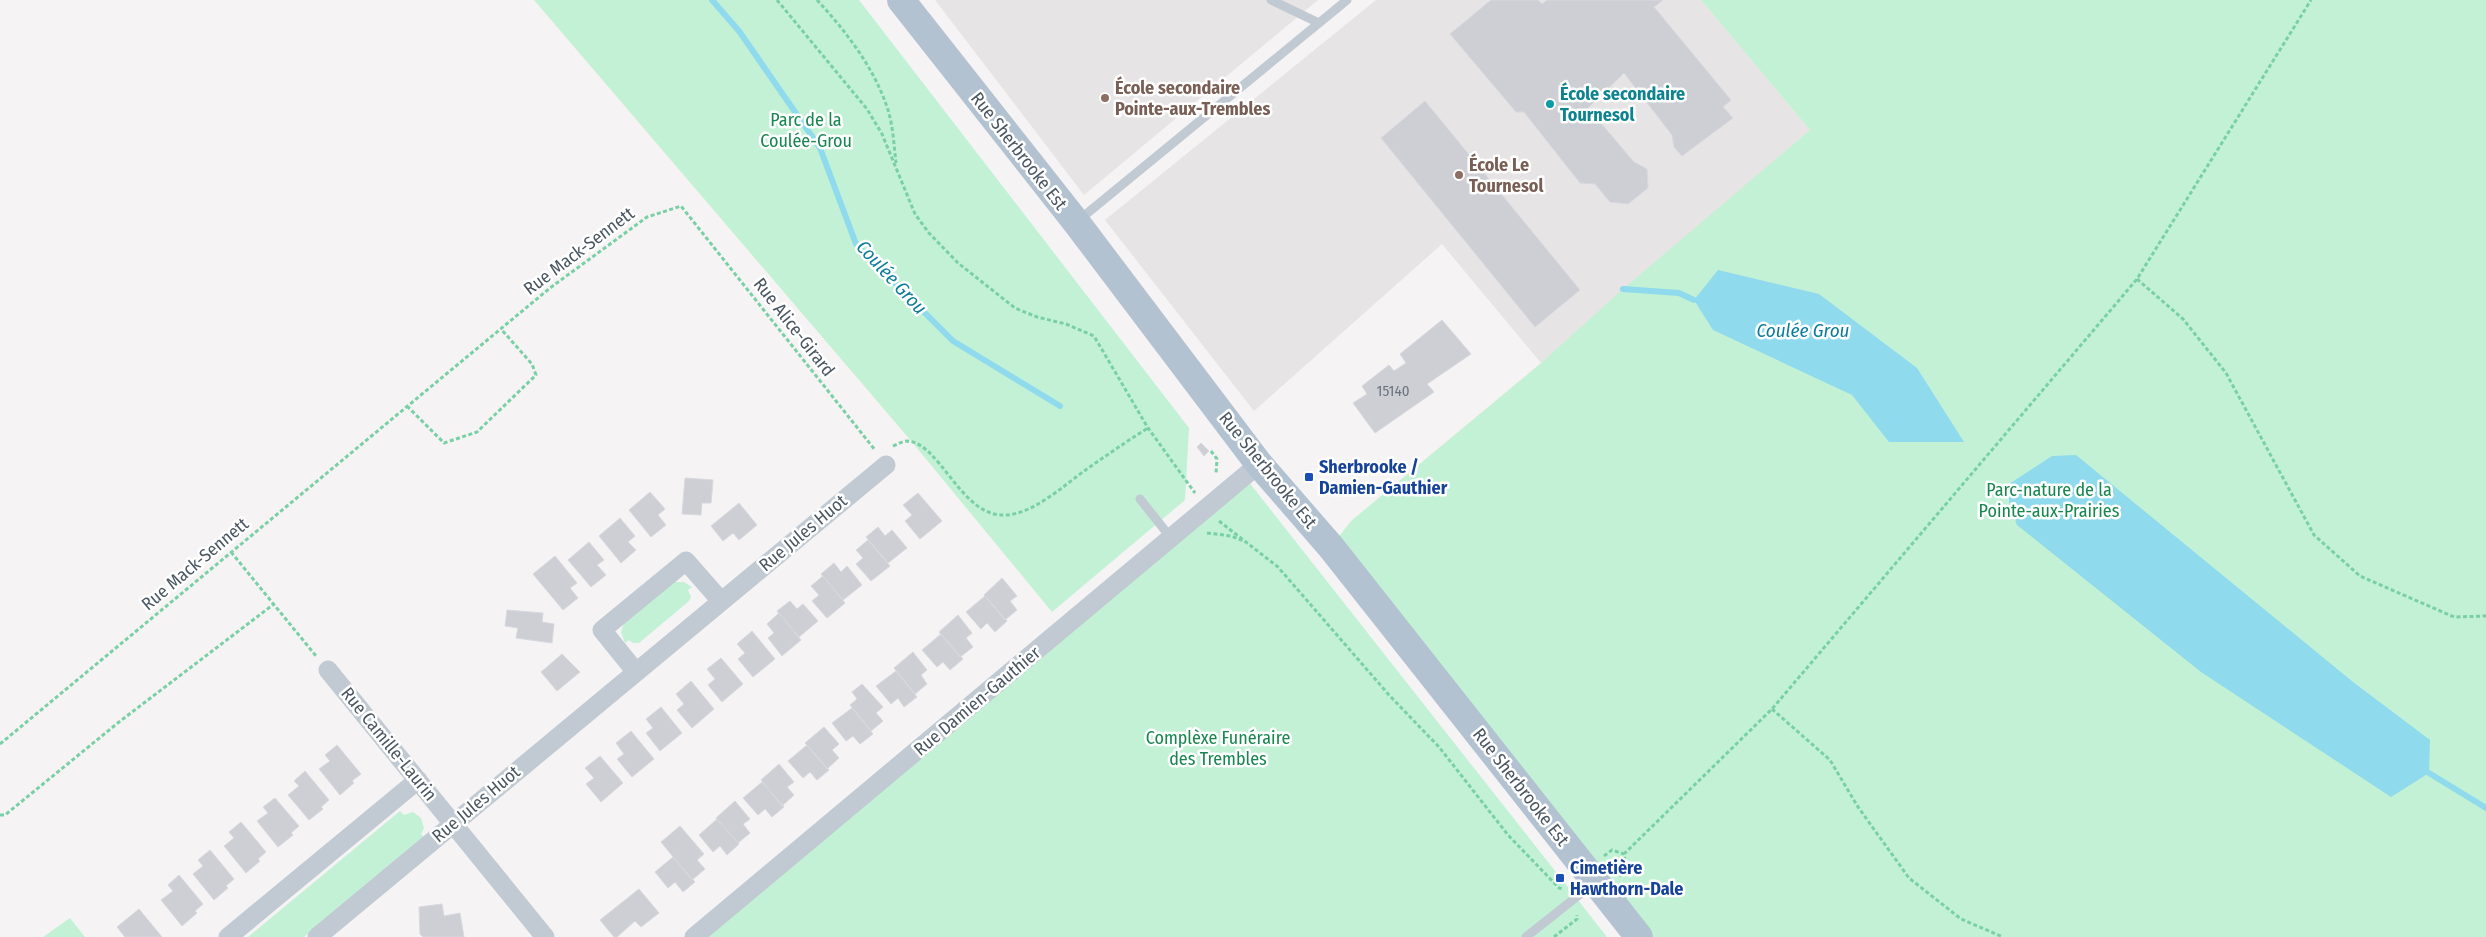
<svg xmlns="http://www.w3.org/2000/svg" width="2486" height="937" viewBox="0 0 2486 937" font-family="'Fira Sans Condensed',sans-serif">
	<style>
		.education { fill: #e6e4e5 }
		.green { fill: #c3f1d5 }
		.water { fill: #90daee }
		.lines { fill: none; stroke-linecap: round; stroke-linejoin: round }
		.stream { stroke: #90daee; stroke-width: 6 }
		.building { fill: #cdcfd5; stroke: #d7d9de }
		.path { stroke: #7ad0a6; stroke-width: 3; stroke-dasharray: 4 2.5; stroke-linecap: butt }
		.lane { stroke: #c1cad2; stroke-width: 9 }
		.street { stroke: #c1cad2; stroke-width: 19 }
		.primary { stroke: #b3c2d1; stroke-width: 28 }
		.education-dot { fill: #8d6e63; stroke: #fff; stroke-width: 2 }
		.culture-dot { fill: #0f9aa8; stroke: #fff; stroke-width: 2 }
		.transit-dot { fill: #1a4fb4; stroke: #fff; stroke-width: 2 }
		.labels { text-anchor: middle; stroke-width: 5; stroke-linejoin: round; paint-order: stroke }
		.number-label { font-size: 15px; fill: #6b747e }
		.education-label { font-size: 18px; font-weight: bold; fill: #785e54; stroke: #fff; text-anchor: start }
		.culture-label { font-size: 18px; font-weight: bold; fill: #0d838f; stroke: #fff; text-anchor: start }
		.park-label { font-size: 18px; fill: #17864f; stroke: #fff }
		.street-label { font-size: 18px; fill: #4a5661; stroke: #fff }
		.transit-label { font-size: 18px; font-weight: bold; fill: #164399; stroke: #fff; text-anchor: start }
		.water-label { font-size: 19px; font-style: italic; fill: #0c7c9b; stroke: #fff }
	</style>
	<rect width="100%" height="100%" fill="#f5f3f3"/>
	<path class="education" d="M 935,0 L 1318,0 L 1084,195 Z
		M 1376,0 L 1701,0 L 1810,130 L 1541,363 L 1442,244 L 1254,411 L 1105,220 Z"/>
	<path class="green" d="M 534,0 L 859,0 L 1189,428 L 1185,500 L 1052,612 L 912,442 Z
		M 1701,0 L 2486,0 L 2486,937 L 1639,937 L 1331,547 L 1351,521 L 1541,363 L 1623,289 L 1810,130 Z
		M 1248,481 L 1607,937 L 694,937 Z
		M 674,582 L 684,582 L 692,587 L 688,590 L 691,597 L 689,601 L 639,643 L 633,643 L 629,640 L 625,643 L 621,632 L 624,623 Z
		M 400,811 L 404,815 L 413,812 L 421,818 L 424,828 L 421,834 L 424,837 L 304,937 L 248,937 Z
		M 70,918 L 85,937 L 43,937 Z"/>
	<path class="water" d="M 1718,270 L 1819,294 L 1917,368 L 1964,442 L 1889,442 L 1852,395 L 1713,330 L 1694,300 Z
		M 2076,455 L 2353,682 L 2430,740 L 2429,773 L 2391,797 L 2201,672 L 2017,525 L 2009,502 L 2009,484 L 2052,456 Z"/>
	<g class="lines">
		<path class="stream" d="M 712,0 L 739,31 L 820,148 L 856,244 L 953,341 L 1060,406
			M 1623,289 L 1679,293 L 1694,300
			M 2429,773 L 2486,808"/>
	</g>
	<path class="building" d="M 1491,0 L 1538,0 L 1542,4 L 1547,0 L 1663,0 L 1654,7 L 1731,100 L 1723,107 L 1733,118 L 1682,156 L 1674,147 L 1672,135 L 1624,73 L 1588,108 L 1634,162 L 1647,169 L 1648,188 L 1628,204 L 1610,202 L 1595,184 L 1580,183 L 1524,112 L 1516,112 L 1450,34 Z
		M 1425,101 L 1580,290 L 1535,327 L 1381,138 Z
		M 1442,320 L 1471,354 L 1427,384 L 1434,392 L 1375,433 L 1353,403 L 1367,394 L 1362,386 L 1389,365 L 1394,371 L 1406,363 L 1400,354 Z
		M 1201,443 L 1209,451 L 1204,456 L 1197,447 Z
		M 685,478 L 713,480 L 711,503 L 702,503 L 701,515 L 682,514 Z
		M 650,492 L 665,509 L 658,515 L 666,525 L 651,537 L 629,510 Z
		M 918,493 L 942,521 L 920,539 L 905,521 L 912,515 L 903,505 Z
		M 739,503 L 757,525 L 739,540 L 733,533 L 723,541 L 711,526 Z
		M 620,518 L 635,536 L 628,542 L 636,550 L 621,563 L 599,536 Z
		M 878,527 L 885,536 L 892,530 L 907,548 L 888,563 L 866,537 Z
		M 868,540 L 890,566 L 871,581 L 856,564 L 863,558 L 856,550 Z
		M 589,542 L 604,560 L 597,565 L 606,575 L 591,587 L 568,560 Z
		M 555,556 L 577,583 L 570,588 L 578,598 L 563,610 L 533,574 Z
		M 834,563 L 841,572 L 847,566 L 862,585 L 843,600 L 821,574 Z
		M 823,576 L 845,603 L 827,618 L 812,601 L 819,595 L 811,586 Z
		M 1002,578 L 1017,596 L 1010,601 L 1017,610 L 1005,620 L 984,595 Z
		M 985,596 L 1007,621 L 995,632 L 987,623 L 981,629 L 966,612 Z
		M 790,601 L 797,609 L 803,604 L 818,621 L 799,637 L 777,611 Z
		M 507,610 L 543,613 L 542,622 L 554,624 L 552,643 L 516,638 L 518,628 L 505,626 Z
		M 779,613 L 801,640 L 782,656 L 768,638 L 774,633 L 767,624 Z
		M 958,615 L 972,633 L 966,638 L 973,647 L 960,657 L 939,632 Z
		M 752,631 L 775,659 L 753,677 L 738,659 L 745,653 L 737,644 Z
		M 941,634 L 963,659 L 950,670 L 943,662 L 937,667 L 922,650 Z
		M 913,652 L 927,670 L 921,675 L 927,684 L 915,694 L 894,668 Z
		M 562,654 L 580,672 L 557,691 L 541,672 Z
		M 721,658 L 743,684 L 722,702 L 708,685 L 715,679 L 707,669 Z
		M 896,671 L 917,697 L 904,707 L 898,698 L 891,704 L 876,686 Z
		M 691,681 L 714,709 L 692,728 L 677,710 L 684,704 L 676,694 Z
		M 862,684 L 883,707 L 876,713 L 883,721 L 871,731 L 850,705 L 857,699 L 852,692 Z
		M 661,707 L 682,733 L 660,751 L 646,733 L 653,728 L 646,719 Z
		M 852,708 L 873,734 L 860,744 L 853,736 L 846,741 L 832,723 Z
		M 824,727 L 839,744 L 832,750 L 839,758 L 827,769 L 805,743 Z
		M 631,731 L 654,759 L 632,777 L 617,759 L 624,754 L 616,743 Z
		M 337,745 L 361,774 L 352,781 L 354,783 L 340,795 L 319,769 L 330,761 L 325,755 Z
		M 807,745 L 829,770 L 817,780 L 810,772 L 803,778 L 788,761 Z
		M 600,756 L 623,783 L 601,802 L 586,784 L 594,778 L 585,768 Z
		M 779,764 L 794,782 L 787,787 L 794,795 L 782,806 L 761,780 Z
		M 305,771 L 329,800 L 321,807 L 323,809 L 309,820 L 288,795 L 299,786 L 294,781 Z
		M 762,782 L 784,807 L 772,817 L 765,809 L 758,815 L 743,798 Z
		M 275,798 L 299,826 L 291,833 L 293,835 L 278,847 L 257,821 L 268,813 L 263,807 Z
		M 735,801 L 750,819 L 743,824 L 750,833 L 738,843 L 716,818 Z
		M 717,819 L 739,844 L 727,855 L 720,846 L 713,852 L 699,835 Z
		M 241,822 L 266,852 L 258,859 L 260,861 L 246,873 L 224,846 L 234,838 L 229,832 Z
		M 680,826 L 704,854 L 697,860 L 705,869 L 692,880 L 661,842 Z
		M 210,850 L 234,879 L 226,886 L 228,888 L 214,900 L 193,874 L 203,866 L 198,860 Z
		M 673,857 L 695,882 L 683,892 L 675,882 L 668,888 L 655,872 Z
		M 179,875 L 203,904 L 195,911 L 197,913 L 182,926 L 161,900 L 173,891 L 168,885 Z
		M 639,889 L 659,913 L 641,927 L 635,921 L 617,937 L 614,937 L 600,920 Z
		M 442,904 L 444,916 L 460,913 L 464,937 L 423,937 L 420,934 L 419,907 Z
		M 139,909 L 162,937 L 125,937 L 117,927 Z"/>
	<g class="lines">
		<path class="path" d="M 777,0 L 867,109 L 882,134 L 915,214 L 929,233 L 958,263 L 1015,308 L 1037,317 L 1066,324 L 1094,336 L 1148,428 L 1195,493
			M 817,0 C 846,31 875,69 888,110 C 893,126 894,146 896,163
			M 2137,279 L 2183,319 L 2226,373 L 2314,535 L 2360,576 L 2454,617 L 2486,616
			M 407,406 L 444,443 L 477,432 L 536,375 L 532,364 L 501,329
			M 893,446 C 898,444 903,441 907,441 C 939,442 960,513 1001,515 C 1031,517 1064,485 1087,469 C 1107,455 1127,441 1148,428
			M 1211,451 L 1217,459 L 1216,474
			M 1219,521 L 1278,567 L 1389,695 L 1439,747 L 1508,835 L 1559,888 L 1563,889
			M 1207,533 L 1231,536 L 1244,541
			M 231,552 L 316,656
			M 1772,709 L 1830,760 L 1858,807 L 1909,878 L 1961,919 L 2003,937
			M 0,744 L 550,288 L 647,217 L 681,206 L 875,450
			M 0,815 L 5,815 L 119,722 L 274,604
			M 1604,856 L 1612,850 L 1624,854
			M 1619,876 L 1627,870 L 1624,854 L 1772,709 L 2137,279 L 2311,0
			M 1554,937 L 1577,919 L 1577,915"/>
		<path class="lane" d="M 1271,0 L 1319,23
			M 1079,220 L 1347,0
			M 1140,499 L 1171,538
			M 1526,937 L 1594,883"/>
		<path class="street" d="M 328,670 L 545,937
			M 636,672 L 602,630 L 686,561 L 721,601
			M 228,937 L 418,780
			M 317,937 L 886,465
			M 694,937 L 1259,464"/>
		<path class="primary" d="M 901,0 L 1076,222 L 1259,464 L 1331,547 L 1639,937"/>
	</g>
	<g class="education-dot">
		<circle cx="1105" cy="98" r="5"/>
		<circle cx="1459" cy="175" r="5"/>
	</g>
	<circle class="culture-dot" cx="1550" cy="104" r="5"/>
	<g class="transit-dot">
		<rect x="1304" y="472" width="10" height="10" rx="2.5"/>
		<rect x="1555" y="873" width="10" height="10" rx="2.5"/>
	</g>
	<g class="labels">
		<g class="number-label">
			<text x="1393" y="396">15140</text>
		</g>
		<g class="education-label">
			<text x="1115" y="94">École secondaire<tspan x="1115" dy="21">Pointe-aux-Trembles</tspan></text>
			<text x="1469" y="171">École Le<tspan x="1469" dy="21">Tournesol</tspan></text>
		</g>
		<g class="culture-label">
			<text x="1560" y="100">École secondaire<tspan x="1560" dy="21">Tournesol</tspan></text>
		</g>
		<g class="park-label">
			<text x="806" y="126">Parc de la<tspan x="806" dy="21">Coulée-Grou</tspan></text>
			<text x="2049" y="496">Parc-nature de la<tspan x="2049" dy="21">Pointe-aux-Prairies</tspan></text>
			<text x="1218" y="744">Complèxe Funéraire<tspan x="1218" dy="21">des Trembles</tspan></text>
		</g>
		<g class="street-label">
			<text transform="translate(1019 151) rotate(52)" y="6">Rue Sherbrooke Est</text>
			<text transform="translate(579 251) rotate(-37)" y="6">Rue Mack-Sennett</text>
			<text transform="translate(794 327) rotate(52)" y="6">Rue Alice-Girard</text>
			<text transform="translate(1268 470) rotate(51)" y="6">Rue Sherbrooke Est</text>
			<text transform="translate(803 533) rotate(-40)" y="6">Rue Jules Huot</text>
			<text transform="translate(195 564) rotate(-40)" y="6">Rue Mack-Sennett</text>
			<text transform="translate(977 701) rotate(-40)" y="6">Rue Damien-Gauthier</text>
			<text transform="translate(389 744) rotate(51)" y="6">Rue Camille-Laurin</text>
			<text transform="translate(1521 787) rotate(52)" y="6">Rue Sherbrooke Est</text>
			<text transform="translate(476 804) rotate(-40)" y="6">Rue Jules Huot</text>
		</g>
		<g class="transit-label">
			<text x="1319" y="473">Sherbrooke /<tspan x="1319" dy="21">Damien-Gauthier</tspan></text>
			<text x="1570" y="874">Cimetière<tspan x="1570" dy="21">Hawthorn-Dale</tspan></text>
		</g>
		<g class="water-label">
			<text transform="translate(892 277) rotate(47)" y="7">Coulée Grou</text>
			<text x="1803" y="337">Coulée Grou</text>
		</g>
	</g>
</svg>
